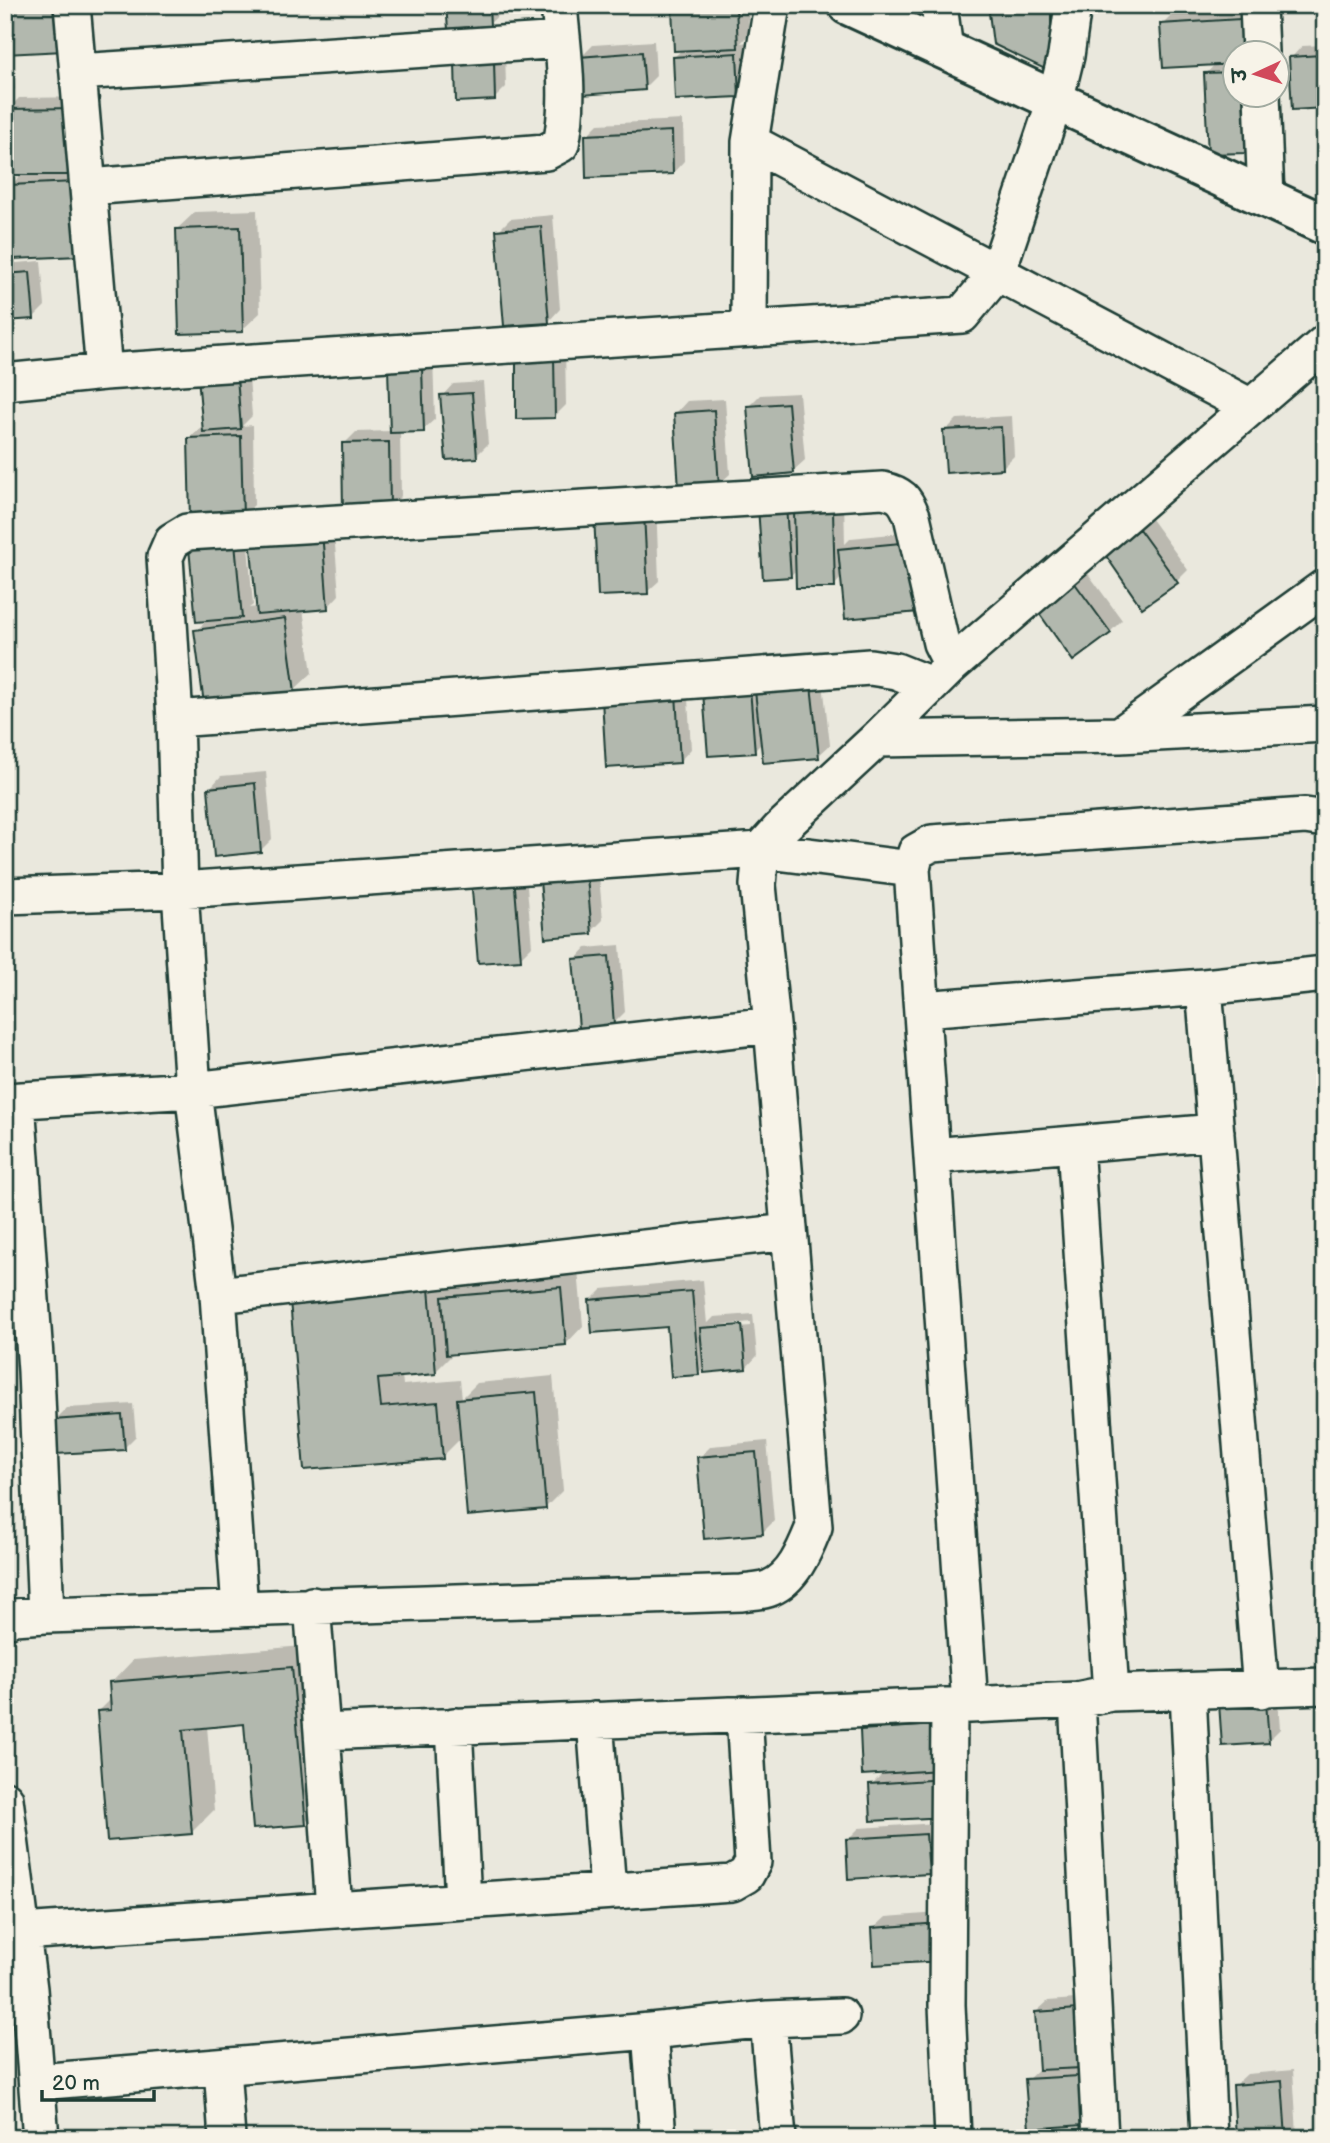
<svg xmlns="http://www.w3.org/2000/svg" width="1330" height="2143" viewBox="0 0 1330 2143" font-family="'Balsamiq Sans','Playpen Sans Deva',sans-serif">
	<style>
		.shadow { fill: #0003; fill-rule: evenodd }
		.building { fill: #b2b8ae; stroke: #1f3d34; stroke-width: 2 }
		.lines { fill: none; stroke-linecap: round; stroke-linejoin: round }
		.minor-casing { stroke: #1f3d34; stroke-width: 40 }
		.tertiary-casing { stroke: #1f3d34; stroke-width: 44 }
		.minor { stroke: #f7f3e8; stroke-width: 35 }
		.tertiary { stroke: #f7f3e8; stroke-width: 38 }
	</style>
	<rect width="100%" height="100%" fill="#eae8dd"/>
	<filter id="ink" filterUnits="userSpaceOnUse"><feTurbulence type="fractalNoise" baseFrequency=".0143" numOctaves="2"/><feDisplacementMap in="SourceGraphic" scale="14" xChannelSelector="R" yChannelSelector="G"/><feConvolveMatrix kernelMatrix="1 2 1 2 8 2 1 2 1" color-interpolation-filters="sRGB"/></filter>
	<g filter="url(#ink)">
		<path class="shadow" d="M 5,5 L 15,89 L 5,99 Z
			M 448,5 L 501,5 L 501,13 L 489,24 Z
			M 676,5 L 748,5 L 749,34 L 741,43 L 748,42 L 750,83 L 738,95 L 674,57 L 683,49 L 673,8 Z
			M 989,5 L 1062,5 L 1062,58 Z
			M 1251,8 L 1252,52 L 1236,52 L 1236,94 L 1255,94 L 1257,139 L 1245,151 L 1206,74 L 1216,63 L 1162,25 L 1174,13 Z
			M 654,41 L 656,76 L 644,88 L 581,57 L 593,45 Z
			M 1325,45 L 1325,106 L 1291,58 L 1302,46 Z
			M 505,49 L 506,87 L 495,98 L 457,63 Z
			M 88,97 L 90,242 L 11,185 L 22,174 L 7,110 L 19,98 Z
			M 683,120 L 684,161 L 673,173 L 586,136 L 598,124 Z
			M 257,210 L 260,313 L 242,330 L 177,229 L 195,212 Z
			M 553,215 L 560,309 L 549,321 L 498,231 L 510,219 Z
			M 41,261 L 45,306 L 33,318 L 5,320 L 5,264 Z
			M 565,344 L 566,405 L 555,416 L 517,356 Z
			M 247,352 L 252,416 L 242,426 L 253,425 L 254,505 L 243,516 L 189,438 L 201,427 L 204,427 Z
			M 433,356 L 435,419 L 423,430 L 400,431 L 401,496 L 390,508 L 344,444 L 356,432 L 392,431 L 390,369 Z
			M 483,382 L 488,444 L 476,456 L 442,396 L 453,384 Z
			M 799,393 L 805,460 L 793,471 L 748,407 L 760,395 Z
			M 725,399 L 730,474 L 718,485 L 676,413 L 687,401 Z
			M 1012,416 L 1014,456 L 1002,468 L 945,431 L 957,419 Z
			M 772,496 L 844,499 L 845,544 L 851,538 L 923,531 L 842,577 L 834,586 L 797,569 L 790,576 Z
			M 656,502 L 659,581 L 647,592 L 608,504 Z
			M 1151,519 L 1188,570 L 1176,582 L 1118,542 Z
			M 333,520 L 339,595 L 328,607 L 303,609 L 312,673 L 294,690 L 196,631 L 207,620 L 190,548 L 247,533 L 253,605 L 249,608 L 258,607 Z
			M 1084,568 L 1122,620 L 1110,632 L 1036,606 Z
			M 822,674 L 830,745 L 818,756 L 762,743 L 754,751 L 705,692 Z
			M 687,682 L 691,749 L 680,761 L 608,766 Z
			M 266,772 L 272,839 L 260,851 L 210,788 L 221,776 Z
			M 597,854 L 603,920 L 591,932 L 541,870 Z
			M 525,864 L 532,946 L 520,958 L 473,879 Z
			M 620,945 L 625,1012 L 613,1024 L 575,960 L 586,948 Z
			M 451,1266 L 453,1288 L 461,1280 L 578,1270 L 583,1326 L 566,1344 L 454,1353 L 435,1372 L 402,1375 L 403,1385 L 460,1380 L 462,1398 L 477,1383 L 553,1376 L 563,1490 L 545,1508 L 462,1437 L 442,1457 L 306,1469 L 292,1301 Z
			M 703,1280 L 707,1324 L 714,1317 L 753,1314 L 757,1356 L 746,1368 L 705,1366 L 698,1373 L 668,1325 L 590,1301 L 602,1289 ZM 751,1322 L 751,1326 L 712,1329 L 712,1326 Z
			M 133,1404 L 136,1436 L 124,1448 L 55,1420 L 67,1408 Z
			M 767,1441 L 774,1521 L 762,1533 L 699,1458 L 711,1446 Z
			M 315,1645 L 328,1800 L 305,1823 L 246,1723 L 207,1726 L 214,1810 L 191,1833 L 98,1712 L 112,1698 L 111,1683 L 133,1660 Z
			M 1277,1690 L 1280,1729 L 1268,1741 L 1221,1704 Z
			M 948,1714 L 957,1803 L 871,1785 L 884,1772 L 861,1730 L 873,1719 Z
			M 937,1823 L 940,1861 L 928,1873 L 847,1840 L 859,1828 Z
			M 951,1912 L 954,1947 L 874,1928 L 886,1917 Z
			M 1089,1998 L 1094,2112 L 1027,2080 L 1040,2068 L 1036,2012 L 1048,2001 Z
			M 1293,2070 L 1297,2134 L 1294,2138 L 1238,2138 L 1235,2085 L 1247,2074 Z
			M 1092,2127 L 1092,2138 L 1038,2138 L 1046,2131 Z
			M 1208,2127 L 1209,2138 L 1167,2138 L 1175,2129 Z"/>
		<path class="building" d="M 5,5 L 63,5 L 64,51 L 5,54 Z
			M 446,5 L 489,5 L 490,26 L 448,29 Z
			M 711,5 L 736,5 L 738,48 L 674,51 L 672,7 Z
			M 988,5 L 1051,5 L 1051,72 L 993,44 Z
			M 1091,5 L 1140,5 L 1091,10 Z
			M 1240,19 L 1243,52 L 1236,52 L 1236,64 L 1163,68 L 1160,24 Z
			M 642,52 L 645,90 L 582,95 L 579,57 Z
			M 737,53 L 739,97 L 675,100 L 673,57 Z
			M 1321,55 L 1325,108 L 1292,110 L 1289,57 Z
			M 494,60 L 495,100 L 456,102 L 455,62 Z
			M 1236,72 L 1236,94 L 1243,94 L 1246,153 L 1208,154 L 1204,73 Z
			M 77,108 L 78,175 L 6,175 L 6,109 Z
			M 672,131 L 673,174 L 586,178 L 585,135 Z
			M 75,182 L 79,256 L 13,259 L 9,185 Z
			M 541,226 L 549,323 L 504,326 L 496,230 Z
			M 240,227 L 243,332 L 179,334 L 176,229 Z
			M 30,272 L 34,319 L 5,321 L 5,274 Z
			M 516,355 L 554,355 L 555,418 L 516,419 Z
			M 236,363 L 241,429 L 203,432 L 197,366 Z
			M 422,367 L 424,432 L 390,433 L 388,368 Z
			M 472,393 L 477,458 L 446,460 L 440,395 Z
			M 788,403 L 794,473 L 753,477 L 747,406 Z
			M 714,410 L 719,487 L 679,489 L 674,413 Z
			M 1001,427 L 1003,469 L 946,473 L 943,430 Z
			M 241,436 L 243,518 L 190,520 L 188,438 Z
			M 389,442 L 390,510 L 343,511 L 342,443 Z
			M 786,506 L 791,577 L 763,579 L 758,507 Z
			M 833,510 L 835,588 L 796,588 L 794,511 Z
			M 644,513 L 648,594 L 598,596 L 594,515 Z
			M 1139,529 L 1178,583 L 1142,608 L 1104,553 Z
			M 322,531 L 328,609 L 257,615 L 250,537 Z
			M 911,542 L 918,612 L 845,619 L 838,549 Z
			M 235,543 L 242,618 L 196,622 L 189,548 Z
			M 1071,578 L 1111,633 L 1073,661 L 1034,606 Z
			M 285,618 L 295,692 L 204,704 L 194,630 Z
			M 811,685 L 819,758 L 763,763 L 755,691 Z
			M 750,688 L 755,753 L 708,756 L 703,692 Z
			M 676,693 L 680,763 L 606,768 L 602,699 Z
			M 255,783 L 261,852 L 214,857 L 208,788 Z
			M 586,865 L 592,934 L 545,938 L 539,869 Z
			M 514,875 L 521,960 L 478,963 L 471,878 Z
			M 609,956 L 614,1025 L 579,1028 L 573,959 Z
			M 561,1287 L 566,1345 L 446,1355 L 442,1297 Z
			M 429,1288 L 436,1374 L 378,1379 L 381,1407 L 438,1402 L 443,1459 L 304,1470 L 290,1300 Z
			M 692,1291 L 699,1375 L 671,1377 L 667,1327 L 592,1333 L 589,1300 Z
			M 742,1325 L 746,1369 L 704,1373 L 700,1328 Z
			M 536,1392 L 546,1509 L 467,1516 L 457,1399 Z
			M 122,1415 L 125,1450 L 56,1454 L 53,1420 Z
			M 756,1452 L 763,1534 L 704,1539 L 697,1457 Z
			M 292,1667 L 306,1825 L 253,1829 L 244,1724 L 183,1730 L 192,1834 L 107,1841 L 97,1711 L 111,1710 L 109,1682 Z
			M 1266,1701 L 1269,1743 L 1222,1746 L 1219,1703 Z
			M 937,1725 L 940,1770 L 862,1775 L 860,1730 Z
			M 944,1779 L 946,1817 L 871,1821 L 869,1784 Z
			M 926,1834 L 929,1874 L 848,1879 L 846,1839 Z
			M 940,1923 L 943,1961 L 874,1965 L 872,1928 Z
			M 1078,2009 L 1082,2068 L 1039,2070 L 1035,2012 Z
			M 1079,2076 L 1083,2125 L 1029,2129 L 1025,2079 Z
			M 1282,2081 L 1286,2138 L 1236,2138 L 1233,2085 Z"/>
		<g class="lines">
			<g class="minor-casing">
				<path id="minor" d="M 72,5 L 104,372
					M 939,5 L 945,50
					M 1258,5 L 1260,52
					M 78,72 L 562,40
					M 1262,94 L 1266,199
					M 750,142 L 1251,407
					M 88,187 L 546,152 L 561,144 C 571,99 563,51 559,5
					M 749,328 L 750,142 L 772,5
					M 5,382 L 104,372 L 962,315 L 997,273 L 1055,101 L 1066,56 L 1073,5
					M 175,719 L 870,667 L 896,671 L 931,685
					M 1120,735 L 1325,587
					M 877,739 L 1120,735 L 1325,724
					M 5,896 L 180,890 L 761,850 L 912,869
					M 1204,987 L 1261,1690
					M 922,1009 L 1204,987 L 1325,974
					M 5,1101 L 193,1090 L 772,1025
					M 17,1101 L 36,1371 L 46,1615
					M 1075,1144 L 1111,1693
					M 932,1156 L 1216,1132
					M 218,1295 L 789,1232
					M 312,1605 L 322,1732 L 970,1705 L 1077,1700 L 1111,1693 L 1325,1686
					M 240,1609 L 218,1295 L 193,1090 L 180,890 L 175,719 L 165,557 L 172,541 L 187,532 L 883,490 C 901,494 905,499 912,516 L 941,643 L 952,665
					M 5,1621 L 13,1617 L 46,1615 L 742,1593 C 751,1591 762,1592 770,1588 C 794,1578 805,1549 814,1527 L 772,1025 L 758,885 L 761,850 L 780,829 L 877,739 L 952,665 L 1325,343
					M 1188,1692 L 1209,2138
					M 1077,1700 L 1100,2138
					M 970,1705 L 912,869 L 916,852 L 932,843 L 1305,816 L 1325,819
					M 949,1706 L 947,2005 L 953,2138
					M 595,1720 L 608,1891
					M 454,1726 L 463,1901
					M 5,1799 L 29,1989 L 41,2138
					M 334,1910 L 732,1883 L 746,1875 L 753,1862 L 744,1714
					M 22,1932 L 334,1910 L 322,1732
					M 768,2019 L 778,2138
					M 650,2031 L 658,2138
					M 222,2067 L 227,2138
					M 38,2082 L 650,2031 L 768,2019 L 841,2016"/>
			</g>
			<g class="tertiary-casing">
				<path id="tertiary" d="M 848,5 L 1325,225"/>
			</g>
			<use href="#minor" class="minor"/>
			<use href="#tertiary" class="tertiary"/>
		</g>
	</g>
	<rect width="1330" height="2143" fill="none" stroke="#f7f3e8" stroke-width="28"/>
	<rect x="14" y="14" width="1302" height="2115" fill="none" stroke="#1f3d34" stroke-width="2.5" filter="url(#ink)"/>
	<g transform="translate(1256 74) rotate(266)"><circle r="33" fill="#f7f3e8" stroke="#a1aaa0" stroke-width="2"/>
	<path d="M0-5L12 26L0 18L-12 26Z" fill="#d1495b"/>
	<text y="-10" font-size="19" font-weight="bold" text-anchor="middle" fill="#1f3d34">उ</text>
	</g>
	<path d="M42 2090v10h112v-10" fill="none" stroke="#1f3d34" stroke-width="3.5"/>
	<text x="52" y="2090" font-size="21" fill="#1f3d34" stroke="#f7f3e8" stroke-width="5" paint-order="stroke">20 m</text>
</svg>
